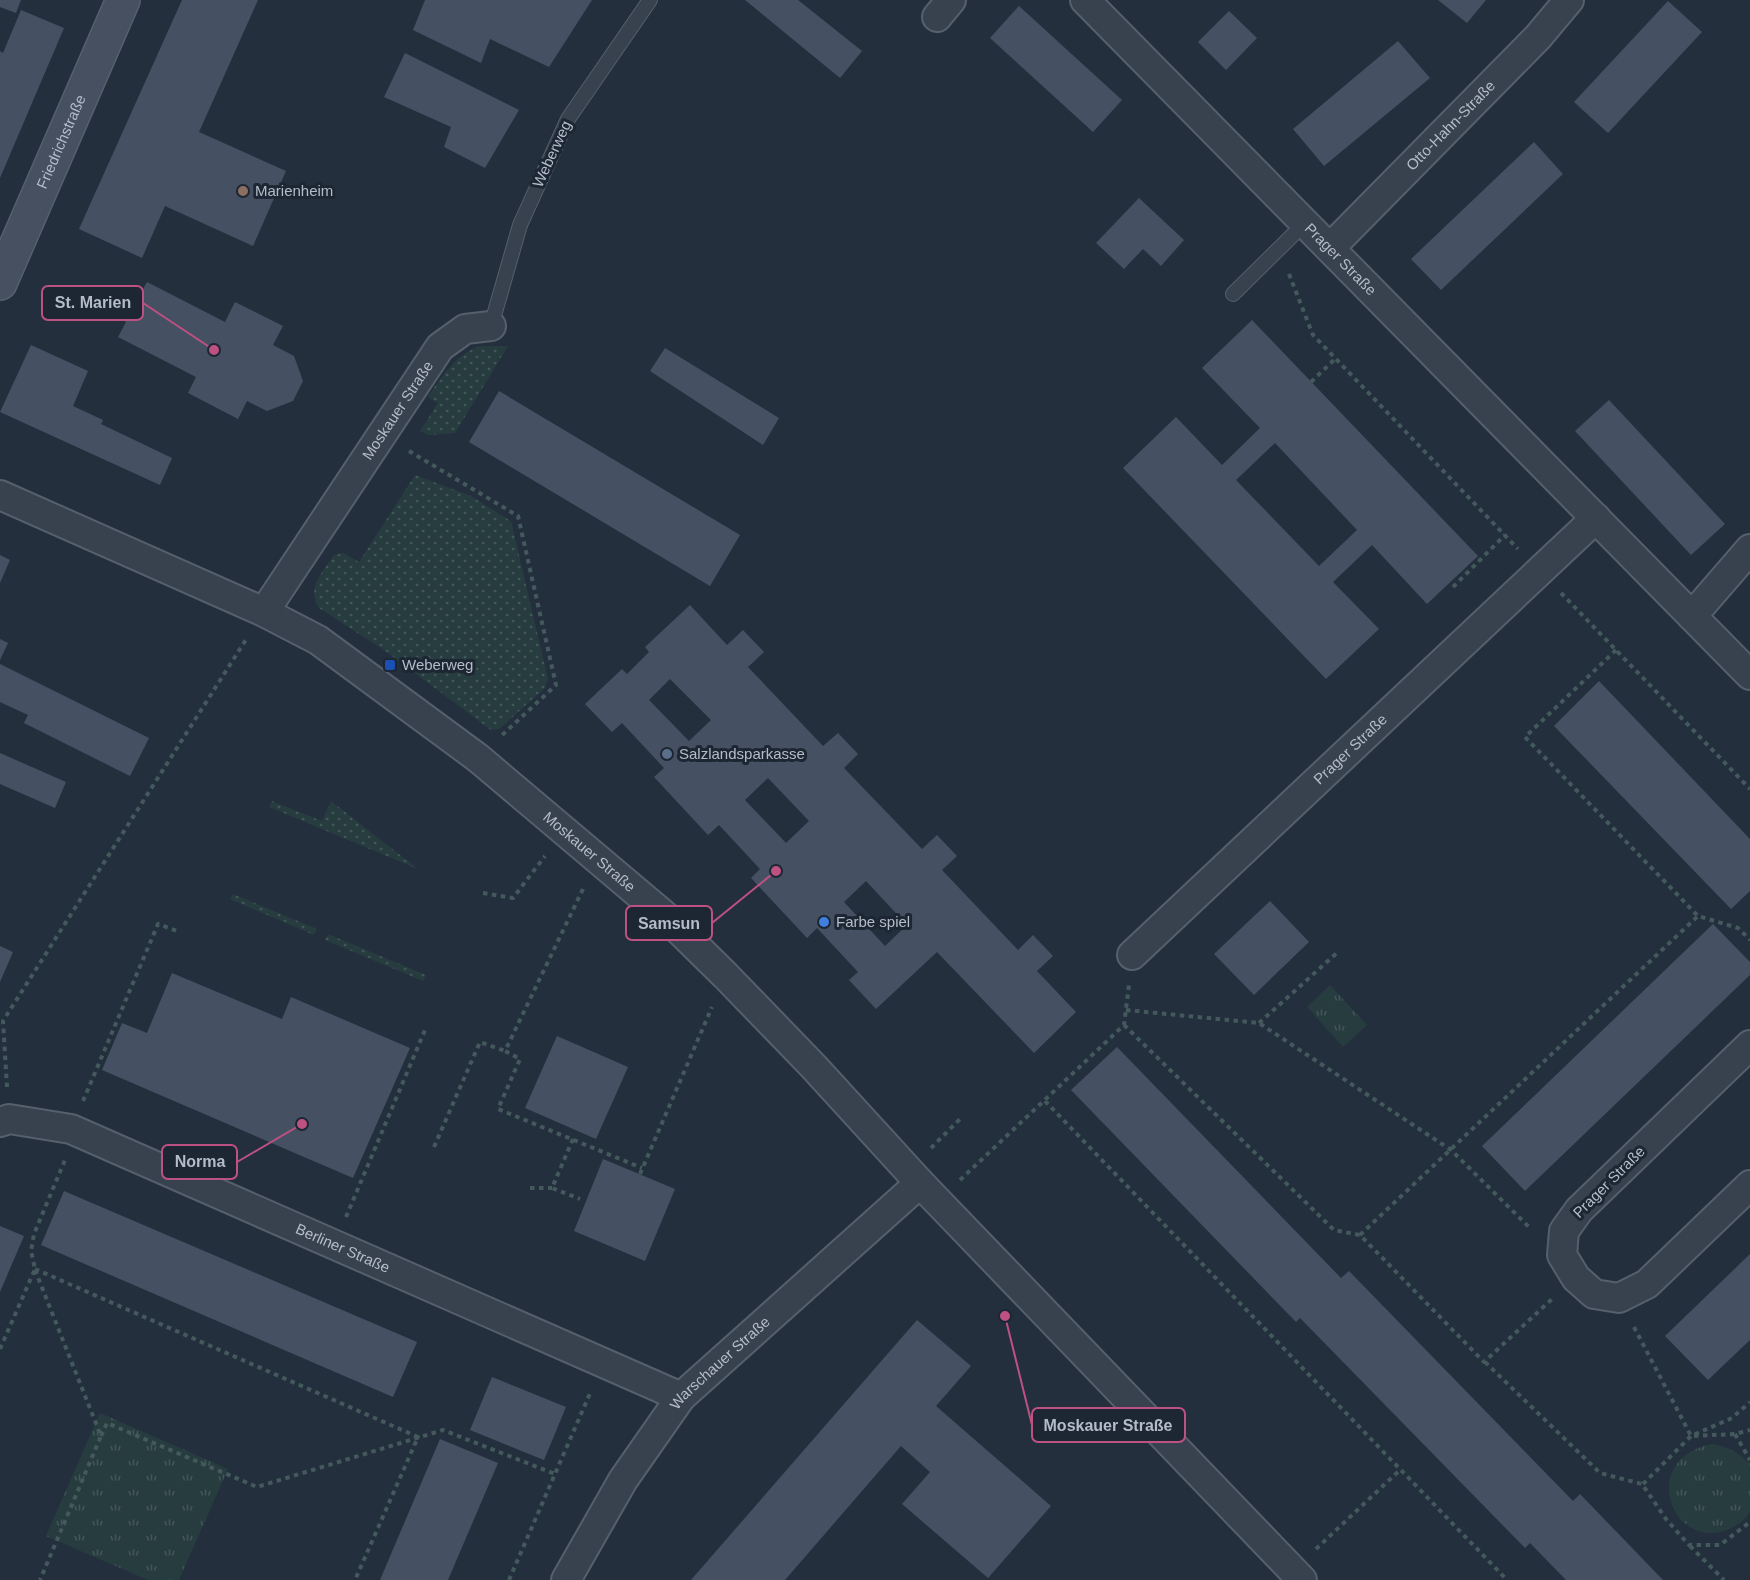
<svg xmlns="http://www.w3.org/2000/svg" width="1750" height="1580" viewBox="0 0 1750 1580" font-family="Helvetica,sans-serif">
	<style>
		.grass { fill: url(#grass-dots) }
		.park { fill: url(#park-tufts) }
		.building { fill: #455162; fill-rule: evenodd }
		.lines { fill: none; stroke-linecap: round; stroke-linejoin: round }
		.lane-casing { stroke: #565f6c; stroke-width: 16 }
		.street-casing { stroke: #565f6c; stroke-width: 32 }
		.secondary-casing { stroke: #565f6c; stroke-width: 36 }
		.path { stroke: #44595c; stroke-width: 4; stroke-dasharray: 4.5 4.5; stroke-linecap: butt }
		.lane { stroke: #38414e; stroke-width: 14 }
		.street { stroke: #38414e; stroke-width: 28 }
		.secondary { stroke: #465061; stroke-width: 33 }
		.education-dot { fill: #8d6e63; stroke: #1d2633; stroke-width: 2 }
		.transit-dot { fill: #1a4fb4; stroke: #1d2633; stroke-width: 2 }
		.service-dot { fill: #5c6f8a; stroke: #1d2633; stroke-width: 2 }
		.shop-dot { fill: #3f7fe0; stroke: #1d2633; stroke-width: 2 }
		.labels { text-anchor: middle; stroke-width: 6; stroke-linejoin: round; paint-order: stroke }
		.street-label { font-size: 15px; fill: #b4bcc9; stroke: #1d2633 }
		.poi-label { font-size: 15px; fill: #b4bcc9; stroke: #1d2633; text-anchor: start }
		.leader { fill: none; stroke: #bd5182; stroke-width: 2 }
		.callout-dot { fill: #bd5182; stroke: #1d2633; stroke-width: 2 }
		.callout { fill: #1d2633; stroke: #bd5182; stroke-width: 2 }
		.callout-label { font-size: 16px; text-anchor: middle; font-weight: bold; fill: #b4bcc9 }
	</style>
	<defs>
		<pattern id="grass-dots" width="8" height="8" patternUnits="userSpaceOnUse" patternTransform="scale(1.5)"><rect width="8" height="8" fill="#263c3f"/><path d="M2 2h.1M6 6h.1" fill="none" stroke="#435659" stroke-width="1.8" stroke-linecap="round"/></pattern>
		<pattern id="park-tufts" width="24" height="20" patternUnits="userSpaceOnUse" patternTransform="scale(1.5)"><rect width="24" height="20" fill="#263c3f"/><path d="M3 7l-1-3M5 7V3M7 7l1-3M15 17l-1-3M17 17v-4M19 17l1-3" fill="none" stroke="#435659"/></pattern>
	</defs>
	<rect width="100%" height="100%" fill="#242f3e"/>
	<path class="grass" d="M 479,346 L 508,346 L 455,433 L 428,435 L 420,431 L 438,403 L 428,397 C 442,376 455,356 479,346 Z
		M 415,475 L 471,496 L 511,521 L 548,679 L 544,689 L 499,729 L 491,730 L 384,650 L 319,608 C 306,588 322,573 334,555 L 343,553 L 359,562 Z
		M 272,801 L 322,821 L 331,801 L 418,869 L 269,807 Z
		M 233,894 L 317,929 L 314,935 L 230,899 Z
		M 328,934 L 426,975 L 423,981 L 325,940 Z"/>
	<path class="park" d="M 1330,985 L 1367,1025 L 1343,1047 L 1307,1007 Z
		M 100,1413 L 228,1469 L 179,1580 L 148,1580 L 46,1536 Z
		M 1712,1444 C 1729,1447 1738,1452 1750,1464 L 1750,1512 C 1744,1522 1735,1527 1724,1531 C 1671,1548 1638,1459 1712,1444 Z"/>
	<path class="building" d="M 0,0 L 21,0 L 16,13 L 0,7 Z
		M 182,0 L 258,0 L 199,132 L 286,171 L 253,246 L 165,206 L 142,258 L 79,229 Z
		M 425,0 L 592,0 L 549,67 L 490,39 L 481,63 L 413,30 Z
		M 745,0 L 798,0 L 862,51 L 840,78 Z
		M 1438,0 L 1486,0 L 1467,23 Z
		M 1668,1 L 1702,32 L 1608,133 L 1574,102 Z
		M 1019,6 L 1122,100 L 1093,132 L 990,38 Z
		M 21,10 L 64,28 L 0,178 L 0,51 L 3,53 Z
		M 1229,11 L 1257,38 L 1226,70 L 1198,42 Z
		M 1398,41 L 1430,78 L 1324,166 L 1293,129 Z
		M 405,53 L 519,110 L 485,168 L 444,147 L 451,127 L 384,97 Z
		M 1534,142 L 1563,174 L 1441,290 L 1411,259 Z
		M 1139,198 L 1184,240 L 1161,266 L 1143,249 L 1124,269 L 1096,243 Z
		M 147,282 L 225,322 L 235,302 L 283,326 L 273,345 L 294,356 L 303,381 L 293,401 L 267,411 L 247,401 L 238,419 L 188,393 L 196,377 L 118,337 L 126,322 L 104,309 L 116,286 L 138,298 Z
		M 1252,320 L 1478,556 L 1427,604 L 1372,545 L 1333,582 L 1379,629 L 1326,679 L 1123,468 L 1176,417 L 1222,465 L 1260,428 L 1202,368 ZM 1275,443 L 1357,530 L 1319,566 L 1236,480 Z
		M 31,345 L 88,371 L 73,406 L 103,420 L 101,424 L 172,458 L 160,485 L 0,412 Z
		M 665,348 L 779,418 L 763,445 L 650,371 Z
		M 499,391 L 740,535 L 710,586 L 469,442 Z
		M 1609,400 L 1725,524 L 1691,555 L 1575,431 Z
		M 0,555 L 10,560 L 0,583 Z
		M 690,605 L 727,645 L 743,630 L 764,652 L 748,667 L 823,746 L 838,733 L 858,754 L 844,768 L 922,849 L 937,835 L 957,856 L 942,870 L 1018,950 L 1033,935 L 1053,956 L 1037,971 L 1076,1012 L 1034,1053 L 937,952 L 876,1009 L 849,980 L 858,972 L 817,928 L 807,938 L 751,878 L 760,869 L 719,825 L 708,835 L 654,777 L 664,768 L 622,723 L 612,732 L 585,704 L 622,669 L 627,674 L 649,652 L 645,647 ZM 670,679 L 711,720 L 689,741 L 649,700 ZM 768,778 L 809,821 L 786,843 L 745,800 ZM 866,881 L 907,925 L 885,946 L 844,902 Z
		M 0,639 L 8,643 L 0,660 Z
		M 0,664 L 149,738 L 130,776 L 24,723 L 28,715 L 0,702 Z
		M 1599,681 L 1750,839 L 1750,891 L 1731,909 L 1554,726 Z
		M 0,753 L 66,782 L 55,808 L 0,784 Z
		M 1270,901 L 1309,942 L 1254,995 L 1214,954 Z
		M 1713,924 L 1750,962 L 1750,975 L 1525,1191 L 1482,1146 Z
		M 0,946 L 13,952 L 0,982 Z
		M 172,973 L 282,1019 L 291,997 L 410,1048 L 353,1178 L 102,1070 L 122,1023 L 147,1033 Z
		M 557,1036 L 628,1067 L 596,1139 L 525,1108 Z
		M 1117,1047 L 1341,1278 L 1349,1271 L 1573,1501 L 1580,1494 L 1663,1580 L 1566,1580 L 1530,1543 L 1525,1548 L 1300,1318 L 1296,1322 L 1071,1090 Z
		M 603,1159 L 675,1189 L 645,1261 L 574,1231 Z
		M 64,1191 L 417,1342 L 393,1397 L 41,1245 Z
		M 0,1226 L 24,1236 L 0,1292 Z
		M 1750,1254 L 1750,1340 L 1708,1380 L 1665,1336 Z
		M 917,1320 L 971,1366 L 936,1406 L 1051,1506 L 988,1578 L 902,1504 L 930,1472 L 901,1446 L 785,1580 L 691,1580 Z
		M 492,1377 L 566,1407 L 544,1460 L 470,1430 Z
		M 440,1439 L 498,1463 L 448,1580 L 380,1580 Z"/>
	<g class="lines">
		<g class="lane-casing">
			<path id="lane" d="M 1233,294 L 1305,223
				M 491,326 L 520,225 L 568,119 L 650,0"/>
		</g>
		<g class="street-casing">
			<g id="street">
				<path id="s1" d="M 1085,0 L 1750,675"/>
				<path d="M 937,17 L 951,0"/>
				<path id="s2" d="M 1330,248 L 1538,37 L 1569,0"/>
				<path id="s3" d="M 0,495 L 264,612 L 318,640 L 478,758 L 665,916 L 726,976 L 814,1067 L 920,1183 L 1302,1580"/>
				<path id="s4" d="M 264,612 L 440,347 L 465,329 L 491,326"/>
				<path d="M 1692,616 L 1750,549"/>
				<path id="s5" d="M 1132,955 L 1596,518"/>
				<path d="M 1750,1045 L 1579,1210 L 1564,1231 L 1562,1255 L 1576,1278 L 1594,1294 L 1619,1298 L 1647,1284 L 1750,1185"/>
				<path id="s6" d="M 0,1122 L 9,1119 L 71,1129 L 681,1397"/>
				<path id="s7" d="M 566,1580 L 623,1480 L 681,1397 L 920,1183"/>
			</g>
		</g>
		<g class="secondary-casing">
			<g id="secondary">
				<path id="s8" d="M 0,283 L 123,0"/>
			</g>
		</g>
		<path class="path" d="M 1289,274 L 1313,335 L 1518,549
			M 1311,382 L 1335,359
			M 409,451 L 518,516 L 556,685 L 500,737
			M 1453,587 L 1505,535
			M 1561,593 L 1750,789
			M 1616,650 L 1525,737 L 1698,916 L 1738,928 L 1750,940
			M 583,889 L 505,1051 L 520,1059 L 498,1109 L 642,1168
			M 483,893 L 513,898 L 545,856
			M 1126,1010 L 1259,1023 L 1451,1150 L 1530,1228
			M 1259,1023 L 1338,952
			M 1124,1025 L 1334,1230 L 1360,1235 L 1484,1362 L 1552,1299
			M 7,1087 L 3,1021 L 247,638
			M 83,1101 L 158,924 L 177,931
			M 1045,1101 L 1507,1580
			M 573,1139 L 552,1188 L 580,1199
			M 434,1147 L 480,1042 L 505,1051
			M 931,1148 L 961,1118
			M 640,1174 L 712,1007
			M 960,1180 L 1124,1025 L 1129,985
			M 530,1188 L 552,1188
			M 346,1217 L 425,1030
			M 1360,1235 L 1698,916
			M 35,1269 L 418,1437 L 355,1580
			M 35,1270 L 101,1436 L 40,1580
			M 1634,1327 L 1691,1436 L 1735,1434 L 1750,1430
			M 0,1349 L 35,1269 L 31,1251 L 34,1234 L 65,1160
			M 1485,1362 L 1600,1473 L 1642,1484 L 1666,1519 L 1689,1545 L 1720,1545 L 1750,1522
			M 1735,1434 L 1750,1460
			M 101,1436 L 107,1423 L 257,1487 L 443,1430 L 555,1474
			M 1643,1484 L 1691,1436 L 1732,1418 L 1750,1402
			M 1690,1546 L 1724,1580
			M 1316,1549 L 1401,1469
			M 509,1580 L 591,1391"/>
		<use href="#lane" class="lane"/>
		<use href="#street" class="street"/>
		<use href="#secondary" class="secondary"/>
	</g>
	<circle class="education-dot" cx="243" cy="191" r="6"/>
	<rect class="transit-dot" x="384" y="659" width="12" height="12" rx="3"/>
	<circle class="service-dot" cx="667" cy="754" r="6"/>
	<circle class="shop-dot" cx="824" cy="922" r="6"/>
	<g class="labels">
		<g class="street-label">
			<text dy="5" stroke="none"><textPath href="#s2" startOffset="172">Otto-Hahn-Straße</textPath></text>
			<text dy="5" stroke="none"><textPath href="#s8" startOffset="154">Friedrichstraße</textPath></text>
			<text transform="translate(552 154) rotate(-65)" y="5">Weberweg</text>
			<text dy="5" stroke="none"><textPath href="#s1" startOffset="364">Prager Straße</textPath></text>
			<text dy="5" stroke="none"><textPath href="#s4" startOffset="242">Moskauer Straße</textPath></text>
			<text dy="5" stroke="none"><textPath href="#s5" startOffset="300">Prager Straße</textPath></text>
			<text dy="5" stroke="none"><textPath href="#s3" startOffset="694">Moskauer Straße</textPath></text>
			<text transform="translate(1609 1182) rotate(-45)" y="5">Prager Straße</text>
			<text dy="5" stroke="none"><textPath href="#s6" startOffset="369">Berliner Straße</textPath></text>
			<text dy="5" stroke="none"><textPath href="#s7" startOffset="268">Warschauer Straße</textPath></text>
		</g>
		<g class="poi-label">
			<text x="255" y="196">Marienheim</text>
			<text x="402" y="670">Weberweg</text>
			<text x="679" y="759">Salzlandsparkasse</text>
			<text x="836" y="927">Farbe spiel</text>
		</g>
	</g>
	<path class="leader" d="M214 350L143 303M776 871L712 923M302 1124L237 1162M1005 1316L1032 1425"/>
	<g class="callout-dot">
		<circle cx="214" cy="350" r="6"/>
		<circle cx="776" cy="871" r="6"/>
		<circle cx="302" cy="1124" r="6"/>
		<circle cx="1005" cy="1316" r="6"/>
	</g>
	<g class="callout">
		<rect x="42" y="286" width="101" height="34" rx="6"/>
		<rect x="626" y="906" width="86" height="34" rx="6"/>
		<rect x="162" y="1145" width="75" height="34" rx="6"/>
		<rect x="1032" y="1408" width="153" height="34" rx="6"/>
	</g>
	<g class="callout-label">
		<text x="93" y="308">St. Marien</text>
		<text x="669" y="929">Samsun</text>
		<text x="200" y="1167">Norma</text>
		<text x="1108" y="1431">Moskauer Straße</text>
	</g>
</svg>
